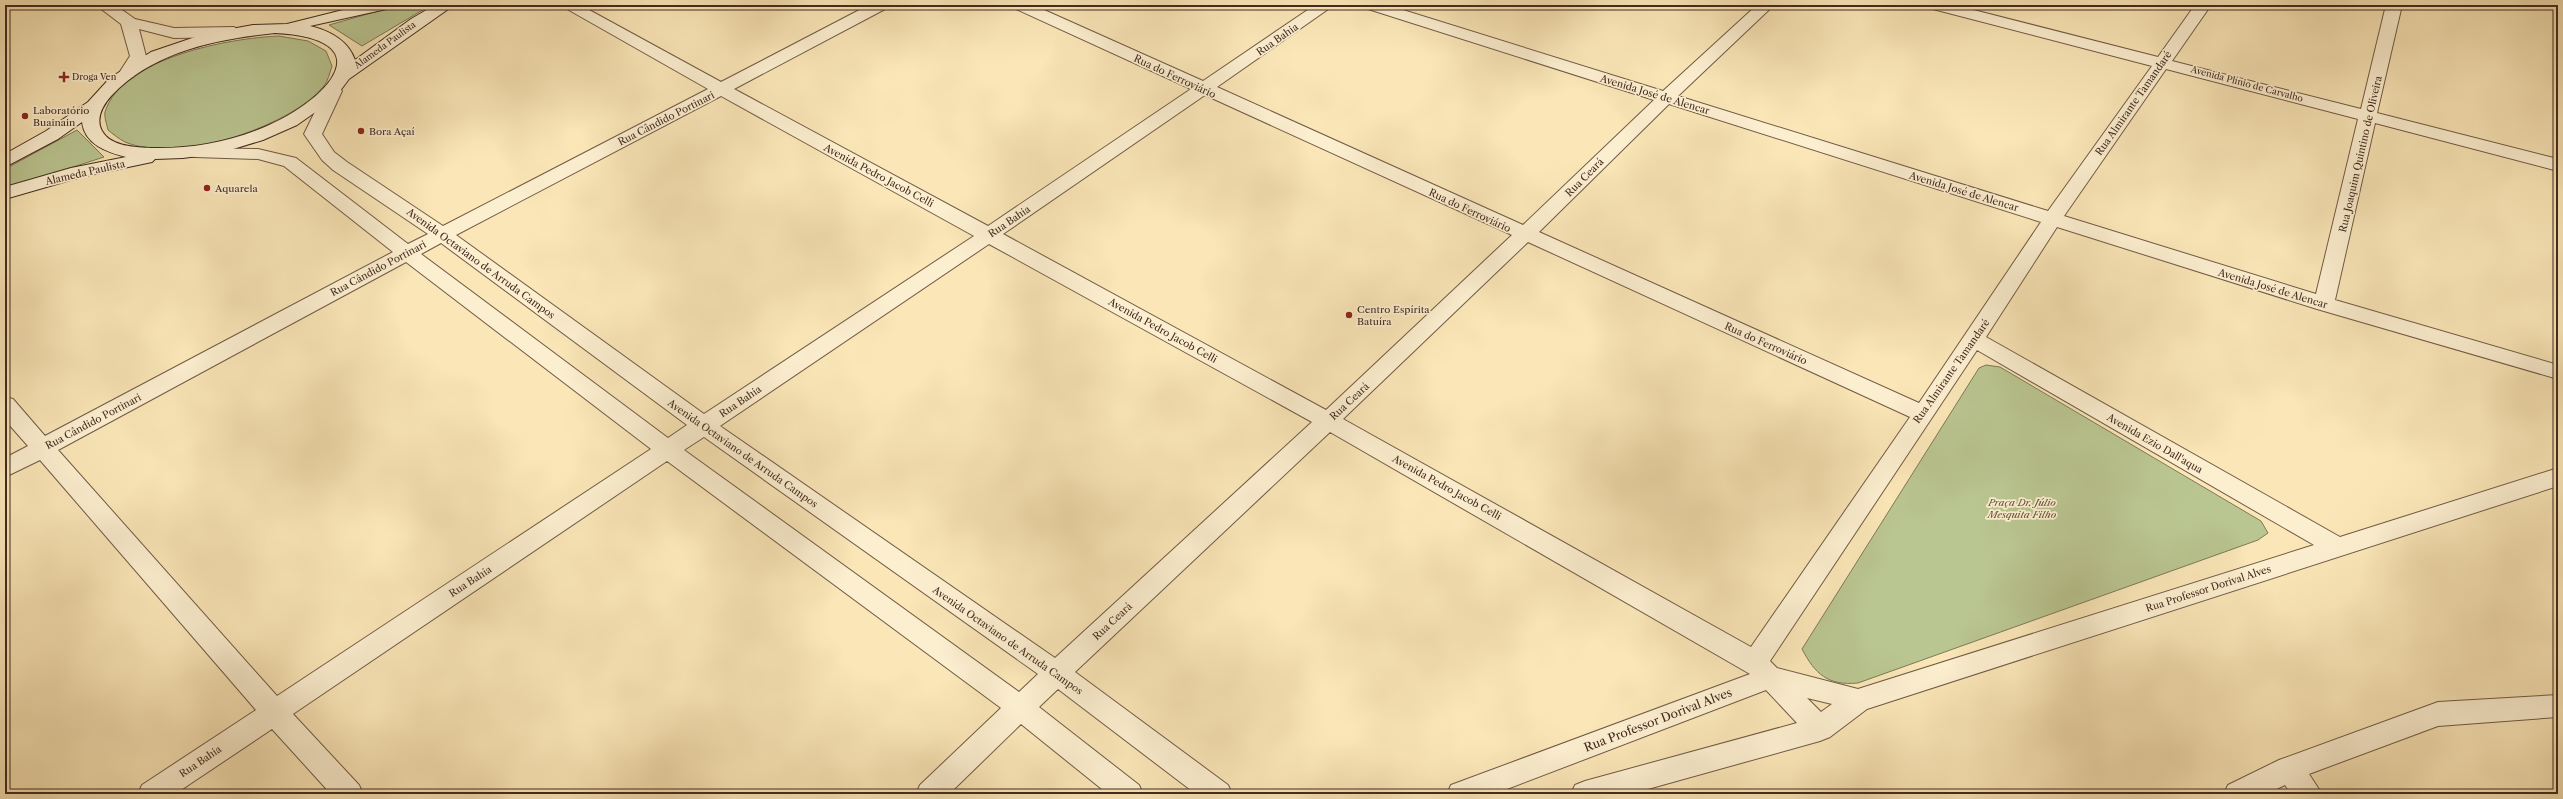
<svg xmlns="http://www.w3.org/2000/svg" width="2563" height="799" viewBox="0 0 2563 799" font-family="'Libre Caslon Text',serif">
	<style>
		.green { fill: #bac691; stroke: #7e7858 }
		.lines { fill: none; stroke-linecap: round; stroke-linejoin: round }
		.minor-casing { stroke: #715a45; stroke-width: 2 }
		.secondary-casing { stroke: #432b1f; stroke-width: 2 }
		.minor { fill: #fcefd0; fill-rule: evenodd }
		.secondary { fill: #fcefd0; fill-rule: evenodd }
		.poi-dot { fill: #8f2418; stroke: #fcefd0; stroke-width: 1.5 }
		.labels { text-anchor: middle; stroke-width: 3.5; stroke-linejoin: round; paint-order: stroke }
		.far-street-label { font-size: 9px; fill: #432b1f; stroke: #fcefd0 }
		.far-poi-label { font-size: 9px; fill: #432b1f; stroke: #fcefd0; text-anchor: start }
		.street-label { font-size: 10px; fill: #432b1f; stroke: #fcefd0 }
		.poi-label { font-size: 10px; fill: #432b1f; stroke: #fcefd0; text-anchor: start }
		.park-label { font-size: 10px; font-style: italic; fill: #61523c; stroke: #fcefd0 }
		.near-street-label { font-size: 12px; fill: #432b1f; stroke: #fcefd0 }
	</style>
	<rect width="100%" height="100%" fill="#fae6b7"/>
	<filter id="stains"><feTurbulence type="fractalNoise" baseFrequency=".005" numOctaves="4"/><feColorMatrix values="0 0 0 0 .2 0 0 0 0 .09 0 0 0 0 .02 0 0 0 .5 -.17"/></filter>
	<radialGradient id="worn" r=".72"><stop offset=".6" stop-color="#630" stop-opacity="0"/><stop offset="1" stop-color="#630" stop-opacity=".3"/></radialGradient>
	<path class="green" d="M 399,5 L 431,5 L 362,46 L 329,25 Z
		M 279,36 L 308,41 L 326,51 L 332,66 C 330,72 328,81 324,86 C 289,128 177,164 125,142 C 119,139 113,134 108,130 C 107,125 104,117 105,112 C 122,57 231,38 279,36 Z
		M 77,130 L 104,157 L 5,189 L 5,169 Z
		M 1986,365 L 2000,367 L 2261,521 L 2268,533 L 2258,540 L 1858,683 C 1828,686 1815,674 1802,649 L 1979,368 Z"/>
	<g class="lines">
		<g class="minor-casing">
			<path id="minor" d="M 96,5 L 115,5 L 135,19 L 174,28 L 234,27 L 242,32 L 234,37 L 174,38 L 139,29 L 146,56 L 133,77 L 121,77 L 119,73 L 130,56 L 121,24 Z
				M 560,5 L 580,5 L 721,82 L 869,5 L 889,5 L 887,8 L 734,89 L 988,226 L 1191,89 L 1014,8 L 1012,5 L 1033,5 L 1203,81 L 1315,5 L 1334,5 L 1217,87 L 1523,225 L 1654,100 L 1365,8 L 1363,5 L 1387,5 L 1663,91 L 1757,5 L 1774,5 L 1678,96 L 2048,211 L 2152,66 L 1929,8 L 1927,5 L 1954,5 L 2158,57 L 2195,5 L 2211,5 L 2172,61 L 2361,109 L 2386,5 L 2402,5 L 2377,113 L 2558,159 L 2558,171 L 2375,123 L 2335,300 L 2558,365 L 2558,379 L 2317,309 L 2057,227 L 1986,337 L 2340,537 L 2558,468 L 2558,486 L 1867,709 L 1830,737 L 1820,741 L 1630,794 L 1571,794 L 1575,785 L 1585,781 L 1797,723 L 1766,690 L 1494,794 L 1447,794 L 1451,785 L 1750,674 L 1330,432 L 1075,672 L 1228,785 L 1232,794 L 1196,794 L 1058,689 L 1039,707 L 1139,785 L 1143,794 L 1108,794 L 1021,724 L 949,794 L 916,794 L 920,785 L 1001,708 L 667,461 L 293,714 L 359,785 L 363,794 L 331,794 L 272,729 L 175,794 L 138,794 L 142,785 L 256,710 L 40,460 L 5,477 L 5,458 L 28,446 L 5,420 L 5,397 L 13,399 L 45,436 L 393,252 L 284,166 L 258,159 L 195,157 L 189,156 L 186,152 L 189,148 L 258,149 L 296,158 L 408,244 L 428,234 L 333,170 L 322,160 L 304,134 L 327,87 L 339,87 L 342,91 L 322,134 L 334,152 L 347,162 L 443,226 L 708,89 ZM 2166,69 L 2358,119 L 2316,294 L 2064,216 ZM 1205,95 L 1512,235 L 1326,410 L 1003,234 ZM 721,96 L 974,236 L 704,414 L 456,235 ZM 1669,104 L 2041,222 L 1919,403 L 1539,232 ZM 1528,242 L 1910,417 L 1751,647 L 1343,419 ZM 441,243 L 687,425 L 668,438 L 421,254 ZM 989,244 L 1312,422 L 1055,658 L 720,426 ZM 406,262 L 651,449 L 277,696 L 58,450 ZM 1977,350 L 2314,545 L 1858,689 L 1777,668 L 1770,661 ZM 704,437 L 1038,674 L 1019,692 L 684,450 ZM 1807,698 L 1832,704 L 1821,712 Z
				M 2558,695 L 2558,717 L 2438,726 L 2309,774 L 2322,794 L 2291,794 L 2285,785 L 2266,794 L 2224,794 L 2228,785 L 2279,760 L 2438,702 Z"/>
		</g>
		<g class="secondary-casing">
			<path id="secondary" d="M 363,5 L 393,5 L 391,8 L 310,26 C 330,31 348,40 355,60 L 411,19 L 435,5 L 454,5 L 349,79 L 334,99 L 297,125 L 263,140 L 220,153 L 183,158 L 155,159 L 152,162 L 81,177 L 5,199 L 5,187 L 71,168 L 126,157 C 107,152 85,145 82,122 L 58,139 L 5,167 L 5,154 L 46,131 L 88,102 L 110,78 L 151,52 L 204,34 L 253,25 L 287,24 ZM 275,33 C 384,39 329,99 267,126 C 230,142 191,149 151,148 C 136,147 111,147 102,131 C 95,118 103,105 112,95 C 154,51 217,39 275,33 Z"/>
		</g>
		<use href="#minor" class="minor"/>
		<use href="#secondary" class="secondary"/>
	</g>
	<g class="poi-dot">
		<path d="M62 71h4v4h4v4h-4v4h-4v-4h-4v-4h4z"/>
		<circle cx="25" cy="116" r="4"/>
		<circle cx="361" cy="131" r="4"/>
		<circle cx="207" cy="188" r="4"/>
		<circle cx="1349" cy="315" r="4"/>
	</g>
	<g class="labels">
		<g class="far-street-label">
			<text transform="translate(385 45) rotate(-36)" y="3">Alameda Paulista</text>
			<text transform="translate(2247 84) rotate(15)" y="3">Avenida Plínio de Carvalho</text>
		</g>
		<g class="far-poi-label">
			<text x="72" y="80">Droga Ven</text>
		</g>
		<g class="street-label">
			<text transform="translate(1277 39) rotate(-35)" y="4">Rua Bahia</text>
			<text transform="translate(1175 76) rotate(25)" y="4">Rua do Ferroviário</text>
			<text transform="translate(1655 94) rotate(17)" y="4">Avenida José de Alencar</text>
			<text transform="translate(2133 103) rotate(-55)" y="4">Rua Almirante Tamandaré</text>
			<text transform="translate(666 118) rotate(-27)" y="4">Rua Cândido Portinari</text>
			<text transform="translate(2360 154) rotate(-77)" y="4">Rua Joaquim Quintino de Oliveira</text>
			<text transform="translate(85 172) rotate(-13)" y="4">Alameda Paulista</text>
			<text transform="translate(879 175) rotate(28)" y="4">Avenida Pedro Jacob Celli</text>
			<text transform="translate(1584 177) rotate(-45)" y="4">Rua Ceará</text>
			<text transform="translate(1964 191) rotate(17)" y="4">Avenida José de Alencar</text>
			<text transform="translate(1470 210) rotate(25)" y="4">Rua do Ferroviário</text>
			<text transform="translate(1009 221) rotate(-34)" y="4">Rua Bahia</text>
			<text transform="translate(481 263) rotate(36)" y="4">Avenida Octaviano de Arruda Campos</text>
			<text transform="translate(378 268) rotate(-28)" y="4">Rua Cândido Portinari</text>
			<text transform="translate(2273 288) rotate(17)" y="4">Avenida José de Alencar</text>
			<text transform="translate(1163 330) rotate(29)" y="4">Avenida Pedro Jacob Celli</text>
			<text transform="translate(1766 343) rotate(24)" y="4">Rua do Ferroviário</text>
			<text transform="translate(1951 371) rotate(-55)" y="4">Rua Almirante Tamandaré</text>
			<text transform="translate(740 401) rotate(-34)" y="4">Rua Bahia</text>
			<text transform="translate(1349 401) rotate(-43)" y="4">Rua Ceará</text>
			<text transform="translate(93 421) rotate(-28)" y="4">Rua Cândido Portinari</text>
			<text transform="translate(2155 443) rotate(30)" y="4">Avenida Ezio Dall'aqua</text>
			<text transform="translate(743 453) rotate(35)" y="4">Avenida Octaviano de Arruda Campos</text>
			<text transform="translate(1447 487) rotate(29)" y="4">Avenida Pedro Jacob Celli</text>
			<text transform="translate(470 581) rotate(-33)" y="4">Rua Bahia</text>
			<text transform="translate(2208 588) rotate(-18)" y="4">Rua Professor Dorival Alves</text>
			<text transform="translate(1112 621) rotate(-43)" y="4">Rua Ceará</text>
			<text transform="translate(1008 640) rotate(35)" y="4">Avenida Octaviano de Arruda Campos</text>
			<text transform="translate(200 761) rotate(-34)" y="4">Rua Bahia</text>
		</g>
		<g class="poi-label">
			<text x="33" y="114">Laboratório<tspan x="33" dy="12">Buainain</tspan></text>
			<text x="369" y="135">Bora Açaí</text>
			<text x="215" y="192">Aquarela</text>
			<text x="1357" y="313">Centro Espírita<tspan x="1357" dy="12">Batuíra</tspan></text>
		</g>
		<g class="park-label">
			<text x="2022" y="506">Praça Dr. Júlio<tspan x="2022" dy="12">Mesquita Filho</tspan></text>
		</g>
		<g class="near-street-label">
			<text transform="translate(1658 720) rotate(-21)" y="4">Rua Professor Dorival Alves</text>
		</g>
	</g>
	<rect width="2563" height="799" fill="none" stroke="#fae6b7" stroke-width="20"/>
	<rect x="6" y="6" width="2551" height="787" fill="none" stroke="#432b1f" stroke-width="2"/>
	<rect x="10" y="10" width="2543" height="779" fill="none" stroke="#432b1f"/>
	<rect width="100%" height="100%" filter="url(#stains)"/>
	<rect width="100%" height="100%" fill="url(#worn)"/>
</svg>
